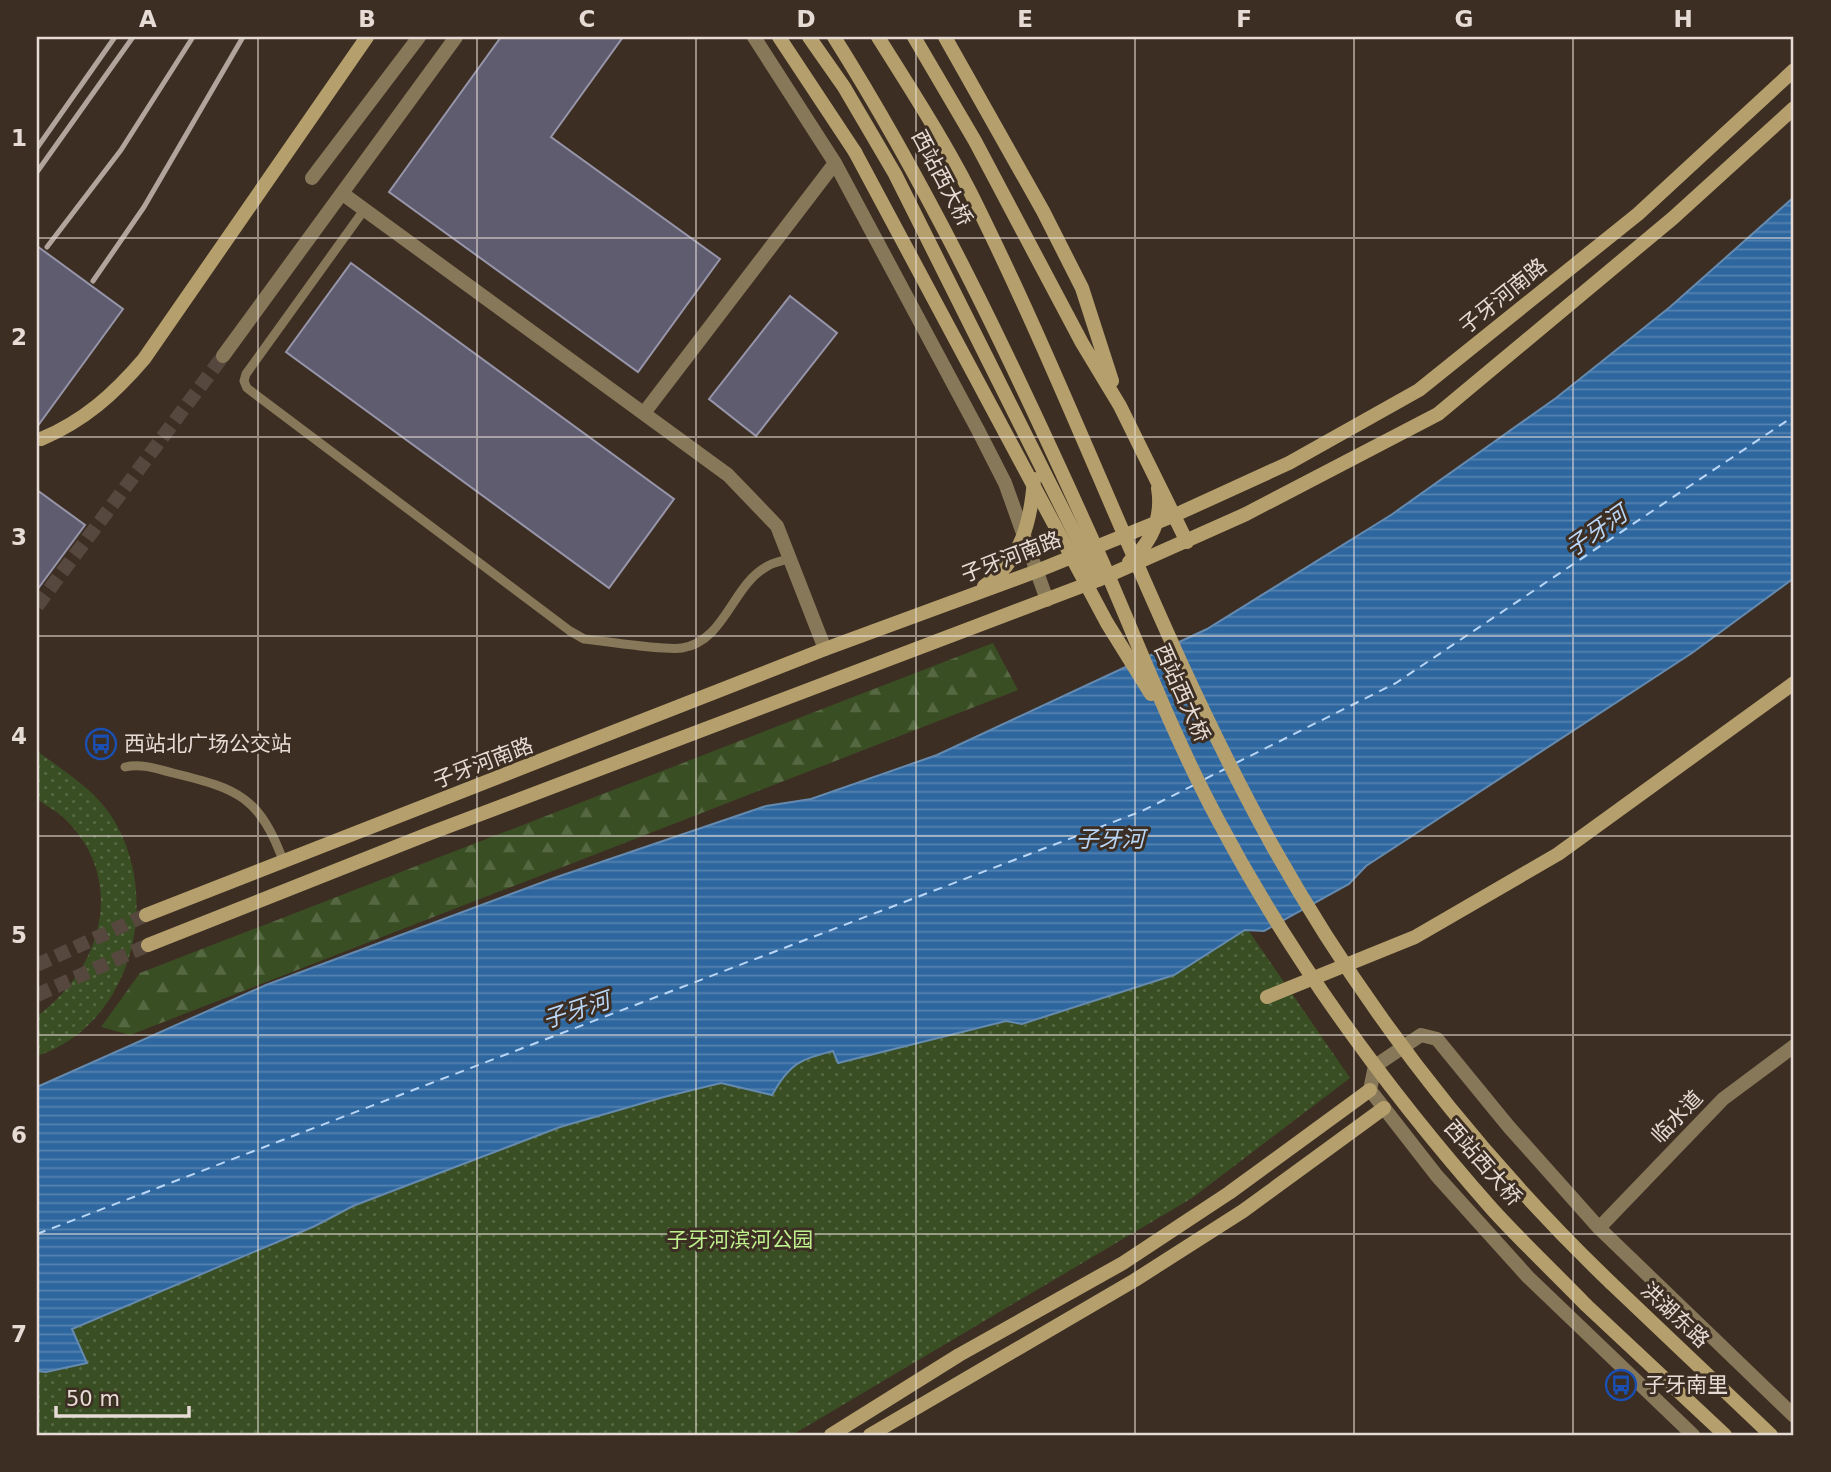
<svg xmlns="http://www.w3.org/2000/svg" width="1831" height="1472" viewBox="0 0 1831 1472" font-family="'DejaVu Sans','Noto Sans SC',sans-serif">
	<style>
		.grass { fill: url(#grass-dots) }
		.forest { fill: url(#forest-firs) }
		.water { fill: url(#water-rules); stroke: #658aaf; stroke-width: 2 }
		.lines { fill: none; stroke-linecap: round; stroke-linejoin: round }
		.ferry { stroke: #b9d6f7; stroke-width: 2; stroke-dasharray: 9 7; stroke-linecap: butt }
		.building { fill: #5e5c6e; stroke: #9795a9; stroke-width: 2 }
		.street-tunnel { stroke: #56483e; stroke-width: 14; stroke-dasharray: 14 7; stroke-linecap: butt }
		.secondary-tunnel { stroke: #56483e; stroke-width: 14; stroke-dasharray: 14 7; stroke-linecap: butt }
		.lane { stroke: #867858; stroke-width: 9 }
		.street { stroke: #867858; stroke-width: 14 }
		.secondary { stroke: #b59f6c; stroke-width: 14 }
		.rail { stroke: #b0a49c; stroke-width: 5 }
		.secondary-bridge { stroke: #b59f6c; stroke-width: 14 }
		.grid { fill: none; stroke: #e6dcd5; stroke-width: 2; stroke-opacity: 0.55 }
		.labels { text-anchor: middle; stroke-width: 6; stroke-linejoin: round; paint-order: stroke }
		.street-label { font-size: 21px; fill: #e6dcd5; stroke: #3d2e23 }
		.poi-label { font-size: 21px; fill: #e6dcd5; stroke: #3d2e23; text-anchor: start }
		.park-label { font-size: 21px; fill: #bff18e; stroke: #3d2e23 }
		.water-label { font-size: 23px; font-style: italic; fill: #b9d6f7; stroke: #3d2e23 }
		.neatline { fill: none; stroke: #e6dcd5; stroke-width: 2.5 }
		.grid-label { font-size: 23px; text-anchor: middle; font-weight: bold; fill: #e6dcd5 }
	</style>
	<defs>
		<pattern id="grass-dots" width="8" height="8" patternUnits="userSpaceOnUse" patternTransform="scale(1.75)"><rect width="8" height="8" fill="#394f23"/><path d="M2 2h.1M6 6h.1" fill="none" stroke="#566842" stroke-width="1.8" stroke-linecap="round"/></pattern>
		<pattern id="forest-firs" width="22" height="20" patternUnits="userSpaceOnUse" patternTransform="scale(1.75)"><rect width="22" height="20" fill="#394f23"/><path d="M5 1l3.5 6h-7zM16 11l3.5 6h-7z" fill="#566842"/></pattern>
		<pattern id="water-rules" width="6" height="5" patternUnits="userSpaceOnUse" patternTransform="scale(1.75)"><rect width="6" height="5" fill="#2e679f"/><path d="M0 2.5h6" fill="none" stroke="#5683b0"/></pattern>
	</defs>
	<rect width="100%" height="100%" fill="#3d2e23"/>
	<path class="grass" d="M 37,751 C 61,769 92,788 110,814 C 164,894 134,1024 37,1056 L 37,1016 C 100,971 128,883 67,821 C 59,812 46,806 37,799 Z
		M 1222,892 L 1350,1078 L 1192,1198 L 792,1435 L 37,1435 L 37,1311 Z"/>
	<path class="forest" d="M 993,643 L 1018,690 L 130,1035 L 101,1027 L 140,973 Z"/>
	<path class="water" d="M 1794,197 L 1794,578 L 1692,653 L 1366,866 L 1349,884 L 1264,931 L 1245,930 L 1174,975 L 1022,1024 L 1006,1021 L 838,1063 L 833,1051 C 799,1060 790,1063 772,1095 L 721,1083 L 664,1097 L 560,1127 L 353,1206 L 315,1226 L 72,1329 L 87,1363 L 46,1372 L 37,1371 L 37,1087 L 266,985 L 554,878 L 766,806 L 811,799 L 937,755 L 1207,629 L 1391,515 L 1556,398 L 1670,307 Z"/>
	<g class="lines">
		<path class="ferry" d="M 1236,763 L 1396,683 L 1794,416
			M 1205,779 L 1225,769
			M 37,1234 L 1142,811 L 1194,785"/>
	</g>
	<path class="building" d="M 501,37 L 623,37 L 551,137 L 720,259 L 638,372 L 389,192 Z
		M 37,246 L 123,309 L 37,427 Z
		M 351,263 L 674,499 L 609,588 L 286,352 Z
		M 790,296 L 837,333 L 756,436 L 709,399 Z
		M 37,490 L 85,525 L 37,590 Z"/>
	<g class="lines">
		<path class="street-tunnel" d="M 37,606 L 223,356"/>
		<path class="secondary-tunnel" d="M 37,965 L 146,915
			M 37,995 L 148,945"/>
		<path class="lane" d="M 364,210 L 246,374 L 244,381 L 247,388 L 570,631 L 584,639 C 607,641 663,651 682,648 C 725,641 732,586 766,567 C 773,562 783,561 791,558
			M 125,767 C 141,763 157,769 173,773 C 239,789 260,797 284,863"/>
		<path class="street" d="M 754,37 L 835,163 L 979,432 L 1005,483 L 1047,600
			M 312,178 L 419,37
			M 343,194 L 728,475 L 777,526 L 825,649
			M 223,356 L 456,37
			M 644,413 L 835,163
			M 1599,1228 L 1723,1099 L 1794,1046
			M 1693,1435 L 1528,1277 L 1437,1176 L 1370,1090 L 1375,1066 L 1421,1035 L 1437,1039 L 1509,1127 L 1599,1228 L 1794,1416"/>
		<path class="secondary" d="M 779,37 L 855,152
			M 809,37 L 844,87 L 895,174 L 1098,580
			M 914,37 L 975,141 L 1082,343 L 1120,406 L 1187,542
			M 945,37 L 1043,211 L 1082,288 L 1112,381
			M 41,439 C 84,421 114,394 144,359 L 367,37
			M 1129,562 C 1152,542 1163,518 1158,488
			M 984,586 C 1021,562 1031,521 1034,479
			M 146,915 L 825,649 L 1037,571 L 1175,515 L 1289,463 L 1419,390 L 1638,214 L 1794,70
			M 148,945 L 428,834 L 1098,580 L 1246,514 L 1438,414 L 1673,218 L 1794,108
			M 1267,997 L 1415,937 L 1558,854 L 1794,683
			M 1611,1283 L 1771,1435
			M 1586,1305 L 1725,1435
			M 831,1435 L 959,1355 L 1123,1263 L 1229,1193 L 1370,1090
			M 870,1435 L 1135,1280 L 1243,1211 L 1384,1108"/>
		<path class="rail" d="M 37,148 L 115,37
			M 37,172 L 133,37
			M 47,247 L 121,150 L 193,37
			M 93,281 L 144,207 L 243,37"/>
		<path class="secondary-bridge" d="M 834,37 C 939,204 1021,381 1102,561 C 1140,648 1173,736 1218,820 C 1292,960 1387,1090 1492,1209 C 1522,1242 1555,1273 1586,1305
			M 878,37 C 914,94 952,153 981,214 C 1083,422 1160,642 1272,845 C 1363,1008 1477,1154 1611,1283
			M 855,152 L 1107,623 L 1151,694"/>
	</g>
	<path class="grid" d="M 258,37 L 258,1435M 477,37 L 477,1435M 696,37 L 696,1435M 916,37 L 916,1435M 1135,37 L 1135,1435M 1354,37 L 1354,1435M 1573,37 L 1573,1435M 37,238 L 1794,238M 37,437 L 1794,437M 37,636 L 1794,636M 37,836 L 1794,836M 37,1035 L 1794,1035M 37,1234 L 1794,1234"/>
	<defs>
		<g id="bus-ring" transform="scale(1.575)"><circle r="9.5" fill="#3d2e23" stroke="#1a4fb4" stroke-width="1.5"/><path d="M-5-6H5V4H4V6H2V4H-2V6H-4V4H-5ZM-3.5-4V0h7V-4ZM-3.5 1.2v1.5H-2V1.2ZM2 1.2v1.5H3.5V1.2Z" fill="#1a4fb4"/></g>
	</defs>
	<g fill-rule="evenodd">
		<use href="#bus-ring" x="101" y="744"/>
		<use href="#bus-ring" x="1621" y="1385"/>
	</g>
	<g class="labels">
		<g class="street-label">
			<text transform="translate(942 178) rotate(62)" y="7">西站西大桥</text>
			<text transform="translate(1503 296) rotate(-39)" y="7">子牙河南路</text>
			<text transform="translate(1011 557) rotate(-21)" y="7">子牙河南路</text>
			<text transform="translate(1182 693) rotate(66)" y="7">西站西大桥</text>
			<text transform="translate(483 763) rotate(-21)" y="7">子牙河南路</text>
			<text transform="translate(1677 1117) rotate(-46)" y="7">临水道</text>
			<text transform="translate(1483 1163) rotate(49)" y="7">西站西大桥</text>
			<text transform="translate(1675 1315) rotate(43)" y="7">洪湖东路</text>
		</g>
		<g class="poi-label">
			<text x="124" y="751">西站北广场公交站</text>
			<text x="1644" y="1392">子牙南里</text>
		</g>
		<g class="park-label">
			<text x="740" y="1247">子牙河滨河公园</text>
		</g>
		<g class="water-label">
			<text transform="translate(1596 531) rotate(-35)" y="8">子牙河</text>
			<text x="1110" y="847">子牙河</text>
			<text transform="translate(576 1010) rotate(-18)" y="8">子牙河</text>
		</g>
	</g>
	<rect width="1831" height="1472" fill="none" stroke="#3d2e23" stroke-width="77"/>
	<path d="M56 1406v10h133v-10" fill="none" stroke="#e6dcd5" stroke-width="3.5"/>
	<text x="66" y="1406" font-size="21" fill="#e6dcd5" stroke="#3d2e23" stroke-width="5" paint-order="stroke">50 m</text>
	<rect x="38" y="38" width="1754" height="1396" class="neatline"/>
	<g class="grid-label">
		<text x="148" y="27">A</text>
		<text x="367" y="27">B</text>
		<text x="587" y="27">C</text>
		<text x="806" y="27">D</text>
		<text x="1025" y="27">E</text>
		<text x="1244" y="27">F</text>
		<text x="1464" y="27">G</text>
		<text x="1683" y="27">H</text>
		<text x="19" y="146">1</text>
		<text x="19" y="345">2</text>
		<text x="19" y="545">3</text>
		<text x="19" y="744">4</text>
		<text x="19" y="943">5</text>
		<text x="19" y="1143">6</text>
		<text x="19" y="1342">7</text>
	</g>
</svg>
